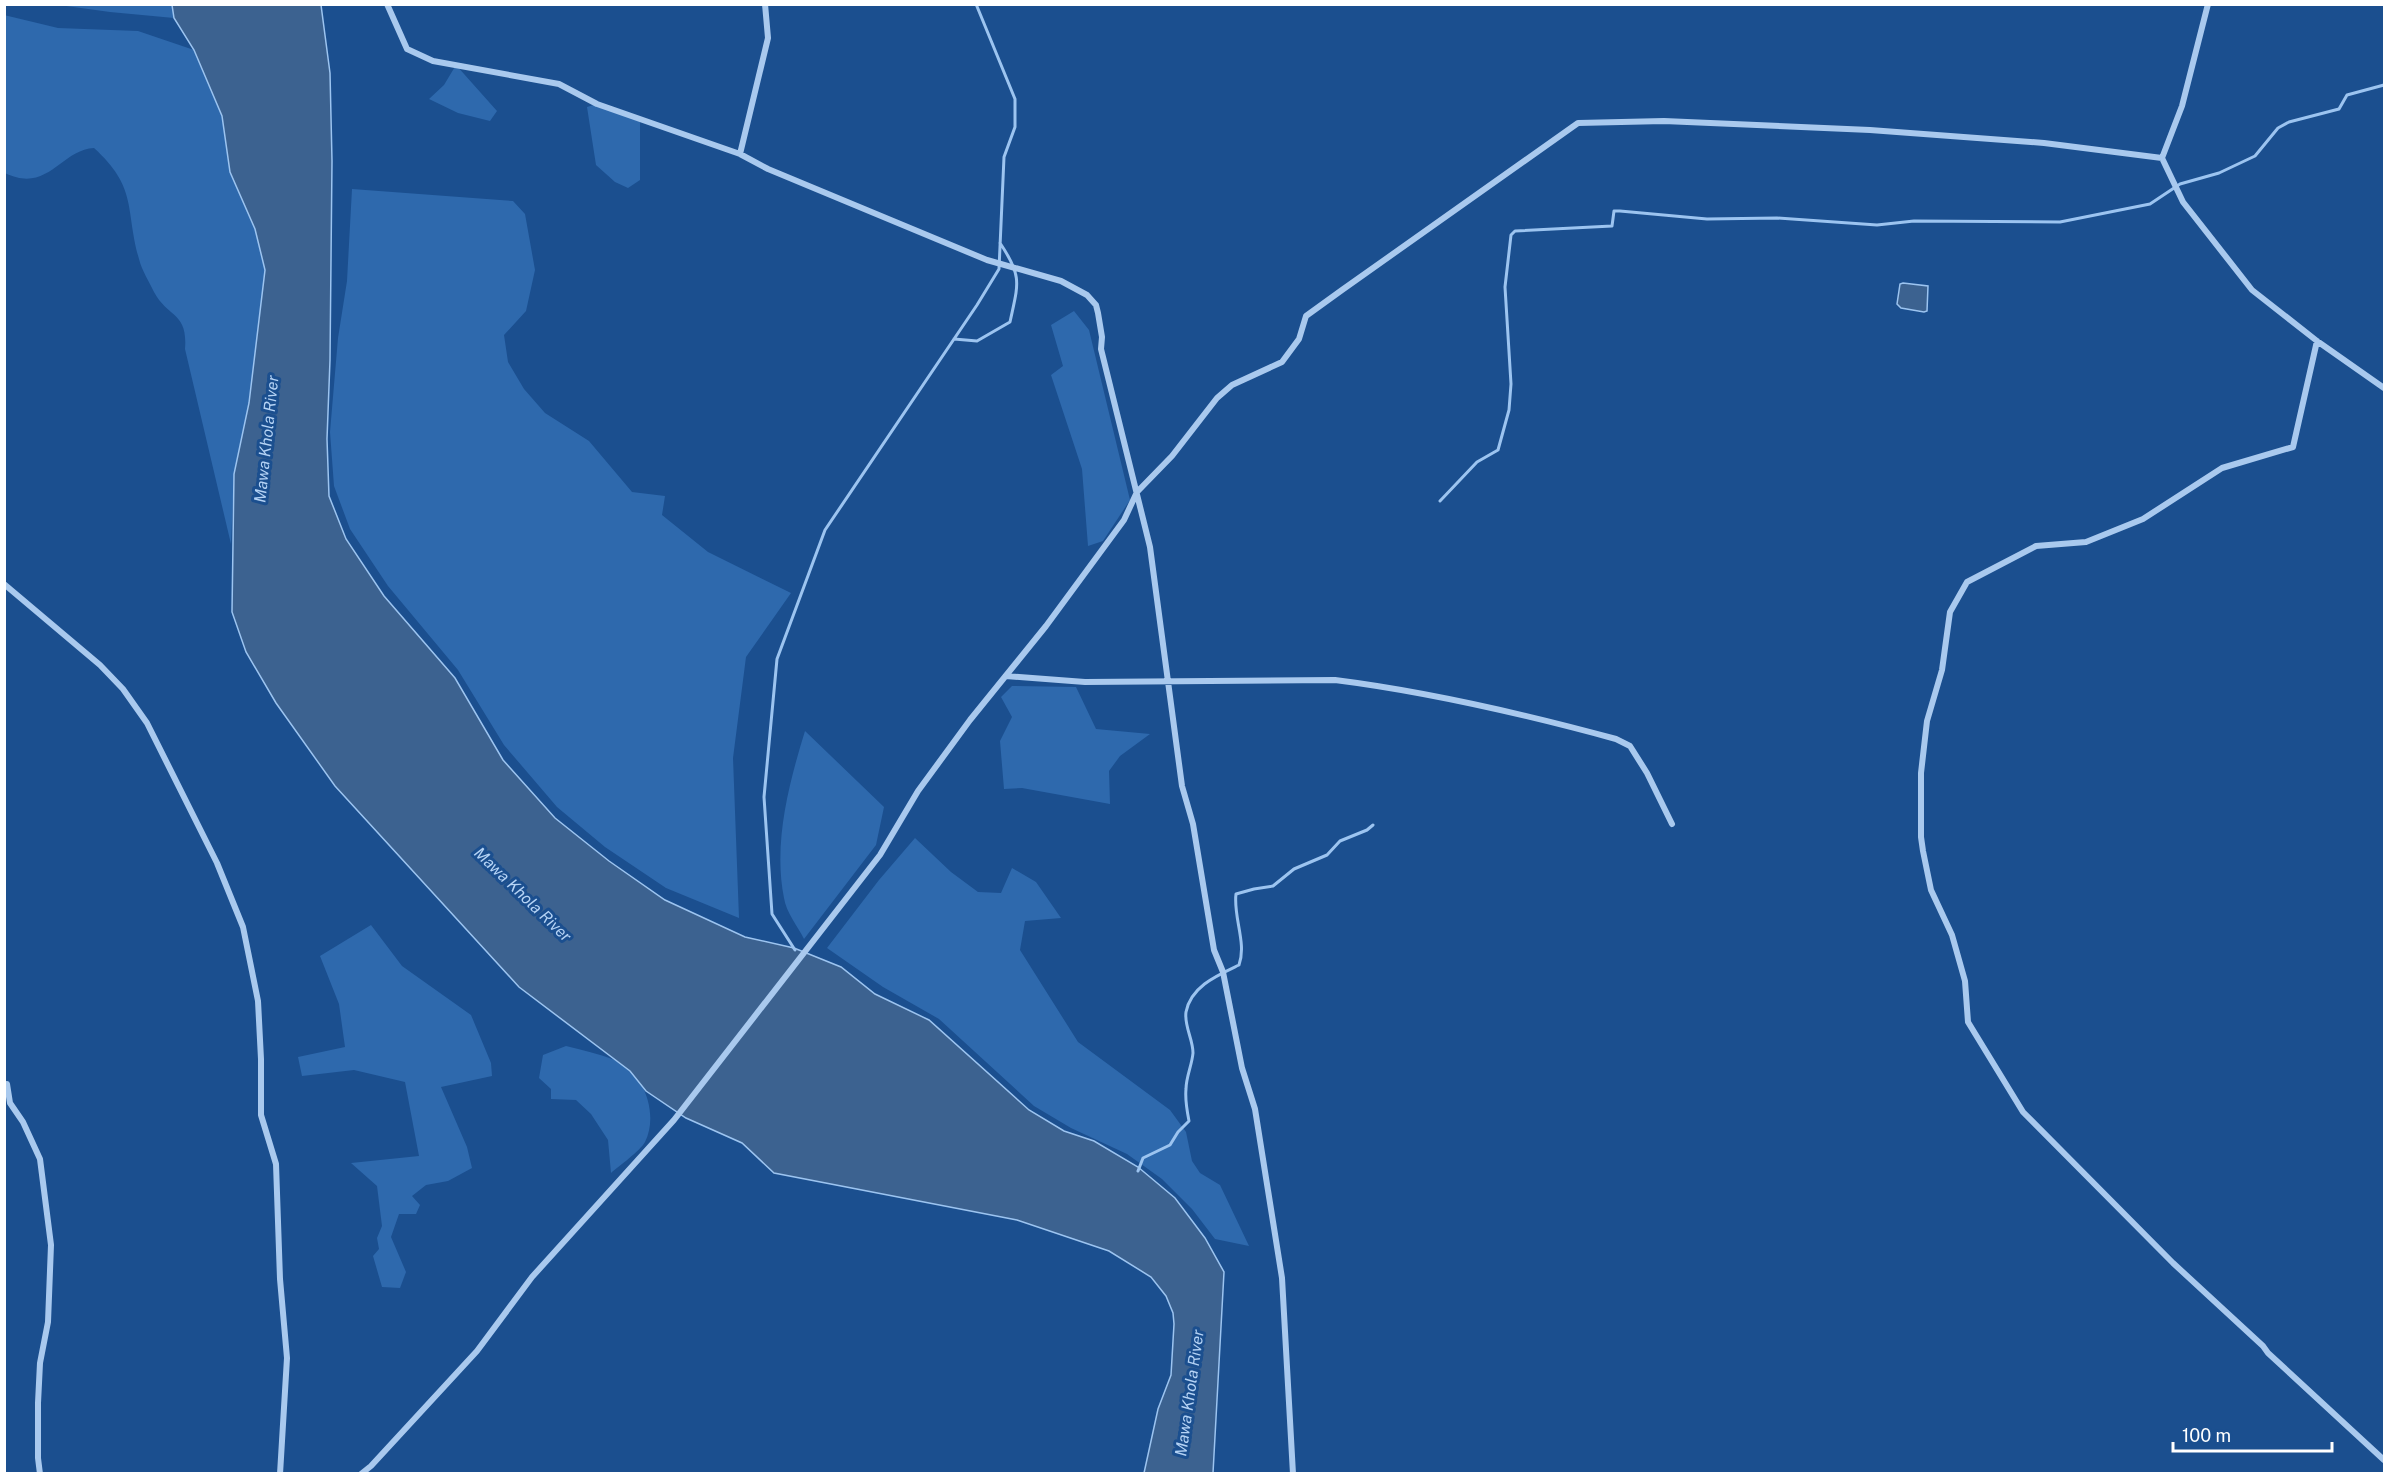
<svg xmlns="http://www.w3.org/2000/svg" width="2389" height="1478" viewBox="0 0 2389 1478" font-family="'Public Sans',sans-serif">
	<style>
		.green { fill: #2e69ad }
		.water { fill: #3c6290; stroke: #9cc4f0; stroke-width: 1.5 }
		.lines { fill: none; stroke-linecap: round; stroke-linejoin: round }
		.stream { stroke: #9cc4f0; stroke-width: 3 }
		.minor { stroke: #a9c9ee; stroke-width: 6 }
		.labels { text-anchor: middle; stroke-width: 6; stroke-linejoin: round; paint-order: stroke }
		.water-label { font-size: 16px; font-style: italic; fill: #b5d3f5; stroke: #1b4f8f }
	</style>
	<rect width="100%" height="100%" fill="#1b4f8f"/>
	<path class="green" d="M 59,5 L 172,5 L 174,18 L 110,12 Z
		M 4,15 L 58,28 L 138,31 L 194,50 L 222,116 L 230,172 L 255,229 L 265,270 L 249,403 L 234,474 L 231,544 L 185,349 C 188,312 168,318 154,292 C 149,281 142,271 139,259 C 125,209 138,188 94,148 C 60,150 48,194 5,173 Z
		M 456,65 L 497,111 L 490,121 L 458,113 L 429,99 L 444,85 Z
		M 597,104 L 640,119 L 640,180 L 628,188 L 615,182 L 596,165 L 587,107 Z
		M 352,189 L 513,201 L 525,214 L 535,270 L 526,311 L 504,335 L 508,362 L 524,389 L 545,413 L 589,441 L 632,492 L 665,496 L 662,515 L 708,552 L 791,593 L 746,657 L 733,758 L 739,918 L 666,888 L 605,847 L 557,807 L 504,745 L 458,670 L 388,586 L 350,529 L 334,486 L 330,432 L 338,338 L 347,281 Z
		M 1074,311 L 1089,330 L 1130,500 L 1103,541 L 1088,546 L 1082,469 L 1051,375 L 1063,366 L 1051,325 Z
		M 1012,686 L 1076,687 L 1096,729 L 1150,734 L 1120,756 L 1109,771 L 1110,804 L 1022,788 L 1004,789 L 1000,741 L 1012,717 L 1001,697 Z
		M 805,731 L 884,807 L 876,845 L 804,939 C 798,927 786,912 784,898 C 773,843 789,783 805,731 Z
		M 915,838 L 951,872 L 978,892 L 1001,893 L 1012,868 L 1036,882 L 1061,918 L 1025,921 L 1020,950 L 1078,1042 L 1170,1110 L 1186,1132 L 1192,1161 L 1200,1173 L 1220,1185 L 1249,1246 L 1215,1239 L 1192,1209 L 1162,1179 L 1127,1154 L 1071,1128 L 1034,1106 L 939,1019 L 883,987 L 827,948 L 879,880 Z
		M 371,925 L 402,966 L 471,1015 L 491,1063 L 492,1076 L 441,1087 L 467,1147 L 472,1168 L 448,1181 L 426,1185 L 412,1196 L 420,1205 L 416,1214 L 399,1214 L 391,1237 L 406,1272 L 400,1288 L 382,1287 L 373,1256 L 379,1249 L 377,1238 L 382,1226 L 377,1186 L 351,1163 L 419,1156 L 405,1082 L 354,1070 L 302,1076 L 298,1057 L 345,1047 L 339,1004 L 320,956 Z
		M 566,1046 C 582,1050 599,1054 615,1060 C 644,1072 659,1114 645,1142 C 640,1151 619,1166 611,1173 L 608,1140 L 591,1114 L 576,1100 L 551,1099 L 551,1089 L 539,1078 L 543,1055 Z"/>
	<path class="water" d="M 172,5 L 321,5 L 330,73 L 332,161 L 330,360 L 327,439 L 329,496 L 346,539 L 384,596 L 455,678 L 503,760 L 555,818 L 609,861 L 665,900 L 745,937 L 794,948 L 841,967 L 875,994 L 929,1020 L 1029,1110 L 1064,1131 L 1094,1141 L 1138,1167 L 1175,1198 L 1205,1238 L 1224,1272 L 1213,1473 L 1144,1473 L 1158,1409 L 1171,1375 L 1174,1324 L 1173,1313 L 1166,1296 L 1151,1277 L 1109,1251 L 1017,1220 L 774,1173 L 742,1143 L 686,1118 L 646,1091 L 630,1071 L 519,987 L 335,786 L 276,703 L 246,652 L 232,612 L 234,474 L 249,403 L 265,270 L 255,229 L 230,172 L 222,116 L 194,50 L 174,18 Z
		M 1903,283 L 1928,286 L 1927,311 L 1924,312 L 1901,308 L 1897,304 L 1900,284 Z"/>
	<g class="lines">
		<path class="stream" d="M 954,339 L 977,341 L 1010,322 C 1018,284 1023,277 1000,243
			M 1440,501 L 1477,462 L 1498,450 L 1509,410 L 1511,384 L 1505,287 L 1511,235 L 1515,231 L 1612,226 L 1614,211 L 1620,211 L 1707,219 L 1777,218 L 1877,225 L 1914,221 L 2060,222 L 2150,204 L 2180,184 L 2219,173 L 2255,156 L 2278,128 L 2289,122 L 2339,109 L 2347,95 L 2384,85
			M 795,950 L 772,914 L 764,797 L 777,659 L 825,530 L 977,305 L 999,269 L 1004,157 L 1015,127 L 1015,99 L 976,4
			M 1138,1171 L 1143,1158 L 1170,1145 L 1178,1132 L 1189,1121 C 1187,1111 1185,1099 1186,1089 C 1186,1077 1192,1065 1193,1053 C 1193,1039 1184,1026 1186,1012 C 1191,986 1218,975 1239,965 C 1247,943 1233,917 1236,894 L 1254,889 L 1273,886 L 1294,869 L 1327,855 L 1340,841 L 1367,830 L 1373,825"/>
		<path class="minor" d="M 387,4 L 407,49 L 433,61 L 559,84 L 597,104 L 740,154 L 768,169 L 987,260 L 1061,281 L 1087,295 L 1096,305 L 1098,313 L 1102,337 L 1101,349 L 1150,547 L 1182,786 L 1193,824 L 1214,950 L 1223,972 L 1242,1068 L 1255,1109 L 1282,1278 L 1293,1474
			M 2208,4 L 2182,106 L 2162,158 L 2183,202 L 2252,290 L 2317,341 L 2384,388
			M 740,154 L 768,38 L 765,4
			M 2317,341 L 2293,447 L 2222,468 L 2143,519 L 2086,542 L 2036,546 L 1967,582 L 1950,612 L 1942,670 L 1927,721 L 1921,773 L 1921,837 L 1923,851 L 1931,890 L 1952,935 L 1965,981 L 1968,1022 L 2023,1112 L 2173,1263 L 2263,1346 L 2268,1353 L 2384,1460
			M 4,584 L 100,665 L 123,689 L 147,723 L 217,863 L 243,927 L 258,1001 L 261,1059 L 261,1115 L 276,1164 L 280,1279 L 287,1358 L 280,1474
			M 1006,676 L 1085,682 L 1335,680 C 1430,692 1524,714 1616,739 L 1630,746 L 1647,773 L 1672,824
			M 7,1084 L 10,1103 L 23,1122 L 40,1159 L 51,1245 L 48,1322 L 40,1363 L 38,1403 L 38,1458 L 40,1474
			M 361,1474 L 371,1466 L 477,1351 L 532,1277 L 674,1120 L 880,855 L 918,791 L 970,720 L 1046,626 L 1124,520 L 1137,492 L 1172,456 L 1217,398 L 1232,385 L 1282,362 L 1299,339 L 1306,316 L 1342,290 L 1578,123 L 1664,121 L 1870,130 L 2044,143 L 2162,158"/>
	</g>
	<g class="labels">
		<g class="water-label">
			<text transform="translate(266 439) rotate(-84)" y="6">Mawa Khola River</text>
			<text transform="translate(523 894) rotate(44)" y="6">Mawa Khola River</text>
			<text transform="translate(1189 1393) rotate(-82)" y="6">Mawa Khola River</text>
		</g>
	</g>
	<rect width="2389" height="1478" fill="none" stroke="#ffffff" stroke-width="12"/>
	<path d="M2173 1442v9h159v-9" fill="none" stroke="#ffffff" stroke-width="3"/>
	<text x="2182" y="1442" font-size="18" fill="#ffffff" stroke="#1b4f8f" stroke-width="4.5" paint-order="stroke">100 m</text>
</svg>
